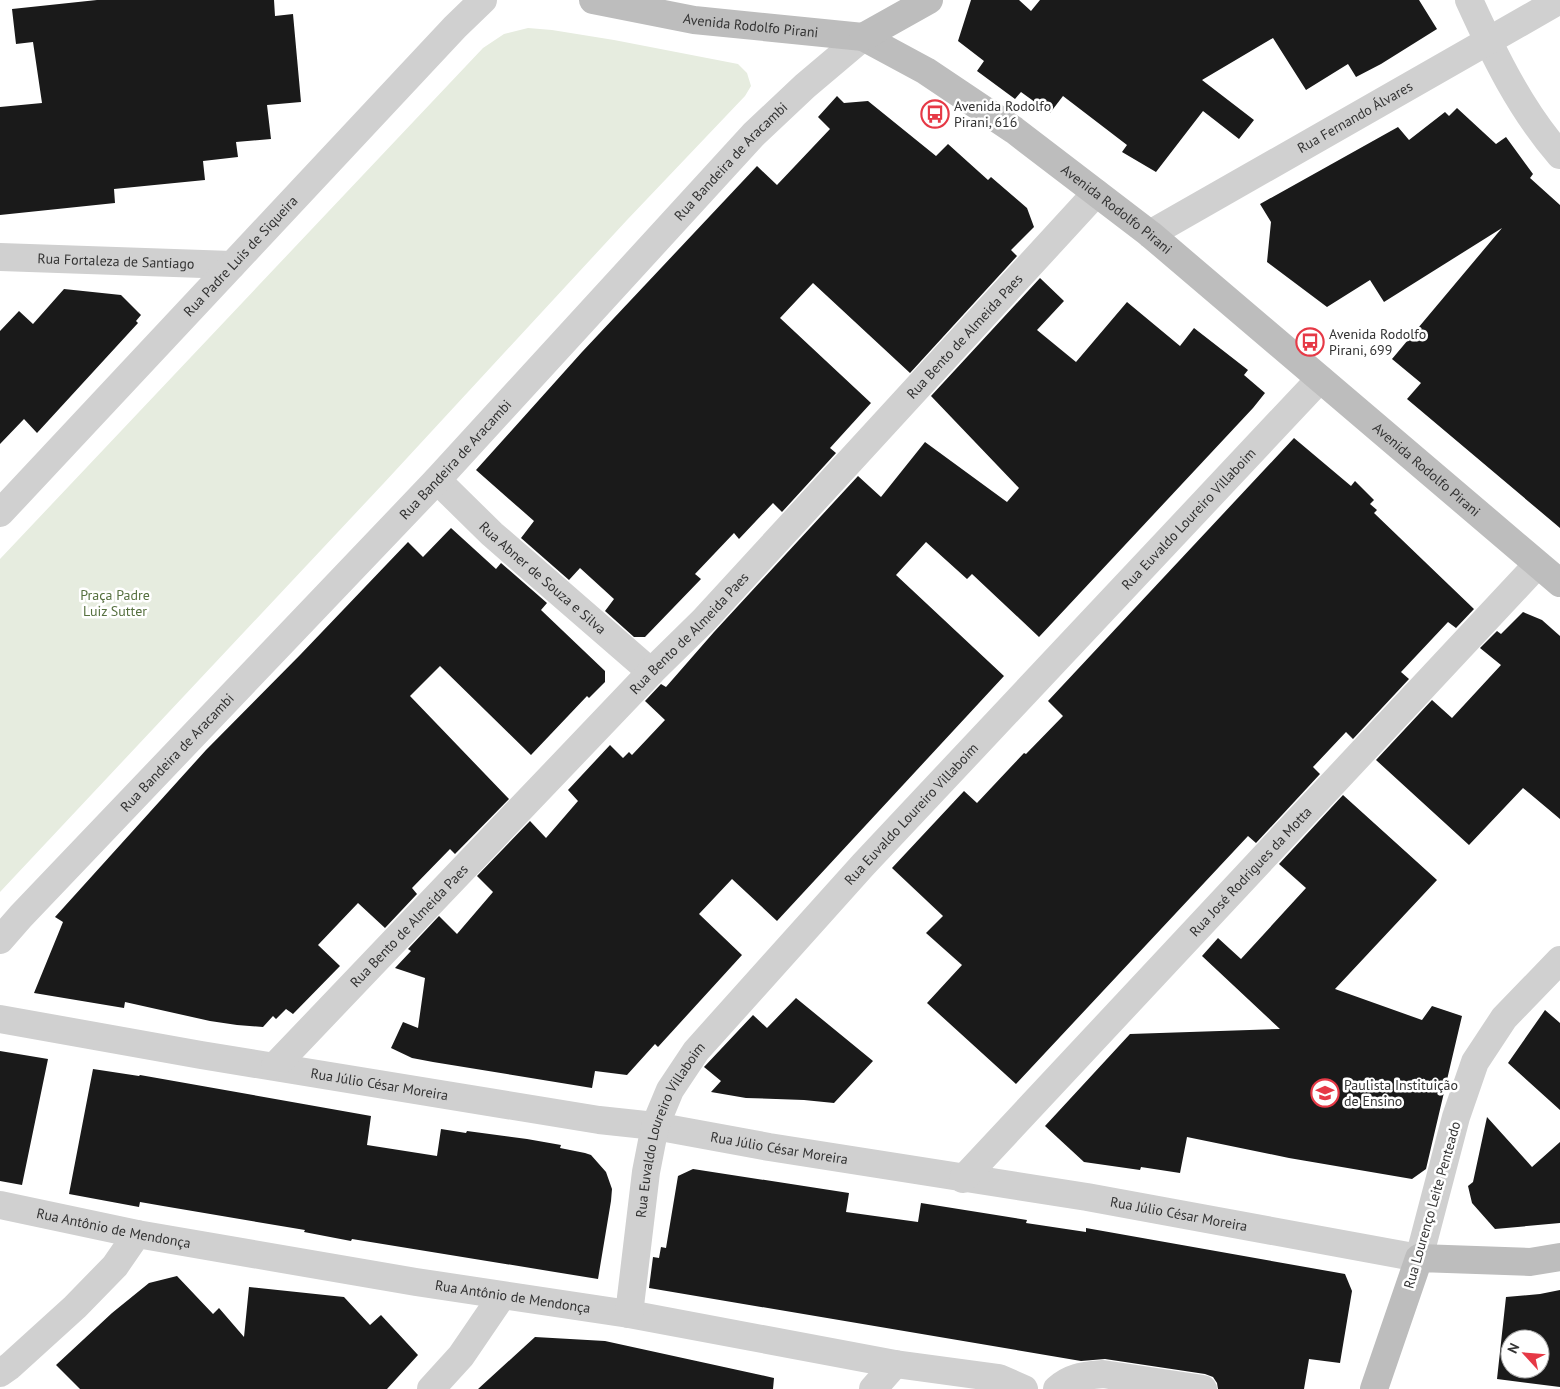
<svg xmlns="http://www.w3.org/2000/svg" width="1560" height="1389" viewBox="0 0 1560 1389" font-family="'PT Sans',sans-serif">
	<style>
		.green { fill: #e6ecdf }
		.building { fill: #1a1a1a; fill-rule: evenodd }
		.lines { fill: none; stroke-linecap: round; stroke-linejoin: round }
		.minor { stroke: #d0d0d0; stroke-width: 28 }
		.tertiary { stroke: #d0d0d0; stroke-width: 28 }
		.secondary { stroke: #bdbdbd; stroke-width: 28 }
		.labels { text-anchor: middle; stroke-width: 5; stroke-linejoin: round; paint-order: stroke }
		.street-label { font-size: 14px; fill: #333; stroke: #fff }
		.poi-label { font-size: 14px; fill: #333; stroke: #fff; text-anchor: start }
		.park-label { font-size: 14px; fill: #56703f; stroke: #fff }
	</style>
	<rect width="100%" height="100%" fill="#fff"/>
	<path class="green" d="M 528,28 L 552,30 L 614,40 L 738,64 L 747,73 L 751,86 L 745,96 L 627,220 L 383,484 L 0,892 L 0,559 L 483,48 L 504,34 Z"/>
	<path class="building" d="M 97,0 L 274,0 L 275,16 L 293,14 L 301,102 L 267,105 L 271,139 L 236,142 L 238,157 L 203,161 L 205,180 L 114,189 L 115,203 L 0,215 L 0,107 L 42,103 L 33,42 L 16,44 L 12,9 Z
		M 971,0 L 1019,0 L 1031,11 L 1040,0 L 1419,0 L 1437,29 L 1381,64 L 1356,77 L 1348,64 L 1306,90 L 1273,38 L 1202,80 L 1254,120 L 1239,139 L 1203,111 L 1156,172 L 1122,152 L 1127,145 L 1063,96 L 1050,113 L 1021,92 L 1015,99 L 977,71 L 984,61 L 958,41 Z
		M 837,96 L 844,103 L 868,101 L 936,156 L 948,144 L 988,180 L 991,177 L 1027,208 L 1034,227 L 1011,250 L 1017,256 L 910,373 L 813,283 L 780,318 L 871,403 L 830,448 L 836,453 L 782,512 L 773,503 L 739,539 L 734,533 L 695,574 L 701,579 L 645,637 L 634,637 L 605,611 L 614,599 L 580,568 L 569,580 L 521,538 L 534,521 L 476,470 L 582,352 L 757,166 L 777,185 L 830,129 L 818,117 Z
		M 1457,108 L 1496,144 L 1506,137 L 1533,174 L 1530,178 L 1560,205 L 1560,528 L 1407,399 L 1421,383 L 1392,359 L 1502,228 L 1384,302 L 1370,280 L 1327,307 L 1267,262 L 1271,222 L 1260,204 L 1398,127 L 1409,140 L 1445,112 L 1449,116 Z
		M 1040,278 L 1064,301 L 1037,330 L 1076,362 L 1127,302 L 1180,346 L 1194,328 L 1248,370 L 1244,375 L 1265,393 L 1253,408 L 1039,637 L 972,574 L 967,579 L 926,542 L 896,575 L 1004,676 L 777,921 L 732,879 L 699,914 L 742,955 L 658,1047 L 655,1044 L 627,1075 L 595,1071 L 592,1088 L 433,1062 L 412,1058 L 391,1048 L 403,1022 L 418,1028 L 425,978 L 395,968 L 411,951 L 408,949 L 439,916 L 457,934 L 493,892 L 477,876 L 530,821 L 546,838 L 578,801 L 568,790 L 610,745 L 623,758 L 629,752 L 632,755 L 665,720 L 645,701 L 661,684 L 666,687 L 714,632 L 858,476 L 881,497 L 925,442 L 1007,502 L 1019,488 L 931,396 Z
		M 64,289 L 121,295 L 141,315 L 136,321 L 138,323 L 37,433 L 24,419 L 0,444 L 0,331 L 19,311 L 33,324 Z
		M 1294,438 L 1351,486 L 1355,481 L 1374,500 L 1370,504 L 1377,510 L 1374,513 L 1474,609 L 1456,628 L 1448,622 L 1401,672 L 1409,679 L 1353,739 L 1346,732 L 1313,767 L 1320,774 L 1256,843 L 1248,836 L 1016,1084 L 927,1003 L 962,965 L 926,933 L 943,916 L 892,868 L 964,791 L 977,803 L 1024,753 L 1026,754 L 1063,716 L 1048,701 Z
		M 451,528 L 496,569 L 501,563 L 547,603 L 541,610 L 605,671 L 605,682 L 589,698 L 587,696 L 531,755 L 440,666 L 410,696 L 509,799 L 455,854 L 450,849 L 412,888 L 417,894 L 385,928 L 358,903 L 318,945 L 340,966 L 293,1014 L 286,1009 L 276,1019 L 273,1016 L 263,1027 L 237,1025 L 210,1021 L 125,1002 L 124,1008 L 34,993 L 63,922 L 55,917 L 206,750 L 300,655 L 408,542 L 423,557 Z
		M 1523,612 L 1542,620 L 1560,636 L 1560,819 L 1523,788 L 1469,845 L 1376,760 L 1432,700 L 1452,718 L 1501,665 L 1480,648 L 1497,631 L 1501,634 Z
		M 1343,795 L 1437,880 L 1335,989 L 1422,1020 L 1432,1006 L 1462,1016 L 1426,1169 L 1412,1179 L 1289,1158 L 1187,1137 L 1180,1173 L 1141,1167 L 1140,1170 L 1084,1162 L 1045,1126 L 1130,1034 L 1280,1029 L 1202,956 L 1218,938 L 1241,959 L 1306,888 L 1279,864 Z
		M 796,998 L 873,1061 L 834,1103 L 804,1100 L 746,1098 L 711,1092 L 721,1081 L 704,1067 L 753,1015 L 767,1028 Z
		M 1545,1010 L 1560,1023 L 1560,1110 L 1508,1063 Z
		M 0,1051 L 48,1059 L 22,1185 L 0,1181 Z
		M 93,1069 L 139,1076 L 140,1075 L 371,1116 L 367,1145 L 437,1156 L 441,1129 L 466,1133 L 467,1131 L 527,1139 L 561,1145 L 560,1148 L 585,1153 L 591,1155 L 606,1172 L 612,1189 L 611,1201 L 598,1279 L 352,1239 L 351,1241 L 304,1232 L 305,1230 L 163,1206 L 140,1202 L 139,1207 L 69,1194 Z
		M 1487,1117 L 1532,1167 L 1560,1142 L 1560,1223 L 1495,1229 L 1472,1203 L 1468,1186 L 1473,1182 Z
		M 693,1169 L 849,1193 L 846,1212 L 918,1222 L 921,1203 L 1027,1220 L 1026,1223 L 1086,1232 L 1086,1228 L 1345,1274 L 1352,1291 L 1340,1363 L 1309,1359 L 1304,1389 L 1218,1389 L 1217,1383 L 1213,1377 L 1205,1374 L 1105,1359 L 1081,1361 L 649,1288 L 653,1257 L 659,1258 L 661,1247 L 666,1248 L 678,1176 Z
		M 177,1276 L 213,1314 L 219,1308 L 244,1337 L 249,1287 L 344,1297 L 370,1325 L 381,1315 L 418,1355 L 387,1389 L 80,1389 L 56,1365 L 112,1313 L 149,1283 Z
		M 1560,1290 L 1560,1387 L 1497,1379 L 1506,1297 L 1540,1294 ZM 1510,1339 L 1540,1339 L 1540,1369 L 1510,1369 Z
		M 535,1337 L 605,1341 L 774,1378 L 773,1389 L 478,1389 Z"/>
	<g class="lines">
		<g class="minor">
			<path d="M 1469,0 C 1494,55 1520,109 1560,155"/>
			<path id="s1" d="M 1150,234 L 1560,0"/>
			<path id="s2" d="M 0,257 L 232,265"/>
			<path id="s3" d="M 437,480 L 492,534 L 651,672"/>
			<path id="s4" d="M 0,513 L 455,27 L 483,0"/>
			<path id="s5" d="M 0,1019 L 201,1055 L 599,1120 L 655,1126 L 769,1147 L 1087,1197 L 1419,1258 L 1456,1117 L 1475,1062 L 1504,1018 L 1560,960"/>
			<path id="s6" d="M 275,1066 L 651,672 L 704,620 L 1096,193"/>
			<path id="s7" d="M 963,1179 L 1537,565"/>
			<path id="s8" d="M 0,1205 L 137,1234 L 416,1282 L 629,1314 L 895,1364 L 999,1378 L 1024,1389"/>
			<path id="s9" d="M 629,1314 L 646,1172 L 655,1126 L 670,1090 L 696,1051 L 863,865 L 1320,379"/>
			<path d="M 0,1373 L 10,1366 L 75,1307 L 115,1266 L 137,1234"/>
			<path d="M 431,1389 L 461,1356 L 502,1296"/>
			<path d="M 873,1389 L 895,1364"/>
			<path d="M 1057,1389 C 1072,1376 1084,1376 1103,1374 L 1203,1389"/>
		</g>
		<path class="tertiary" id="s10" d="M 0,940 L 21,916 L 437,480 L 754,134 L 805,86 L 863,37"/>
		<g class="secondary">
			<path id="s11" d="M 593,0 L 694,20 L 863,37 L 926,71 L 1014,130 L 1150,234 L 1560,583"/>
			<path d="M 863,37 L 929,0"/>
			<path d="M 1374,1389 L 1419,1258 L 1530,1262 L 1560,1257"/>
		</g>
	</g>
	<defs>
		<g id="bus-ring" transform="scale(1.4375)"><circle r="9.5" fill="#fff" stroke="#e63946" stroke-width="1.5"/><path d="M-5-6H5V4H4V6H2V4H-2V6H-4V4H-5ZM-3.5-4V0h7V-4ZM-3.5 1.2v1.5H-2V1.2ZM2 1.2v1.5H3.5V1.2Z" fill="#e63946"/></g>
		<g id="school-ring" transform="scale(1.4375)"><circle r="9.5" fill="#fff" stroke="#e63946" stroke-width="1.5"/><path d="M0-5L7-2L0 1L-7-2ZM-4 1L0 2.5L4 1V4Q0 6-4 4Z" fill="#e63946"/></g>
	</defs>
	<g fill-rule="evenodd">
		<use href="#bus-ring" x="935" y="114"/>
		<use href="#bus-ring" x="1310" y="342"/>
		<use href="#school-ring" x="1325" y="1093"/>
	</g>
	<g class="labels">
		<g class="street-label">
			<text dy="5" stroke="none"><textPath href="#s11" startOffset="160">Avenida Rodolfo Pirani</textPath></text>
			<text dy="5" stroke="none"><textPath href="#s1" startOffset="236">Rua Fernando Álvares</textPath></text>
			<text dy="5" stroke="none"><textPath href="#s10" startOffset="1068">Rua Bandeira de Aracambi</textPath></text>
			<text dy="5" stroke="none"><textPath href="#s11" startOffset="580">Avenida Rodolfo Pirani</textPath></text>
			<text dy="5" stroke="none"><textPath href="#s4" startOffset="352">Rua Padre Luis de Siqueira</textPath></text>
			<text dy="5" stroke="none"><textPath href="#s2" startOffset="116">Rua Fortaleza de Santiago</textPath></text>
			<text dy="5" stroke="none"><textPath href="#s6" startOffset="1004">Rua Bento de Almeida Paes</textPath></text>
			<text dy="5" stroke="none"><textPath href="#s10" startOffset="662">Rua Bandeira de Aracambi</textPath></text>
			<text dy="5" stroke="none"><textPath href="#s11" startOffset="985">Avenida Rodolfo Pirani</textPath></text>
			<text dy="5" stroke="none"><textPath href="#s9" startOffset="1001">Rua Euvaldo Loureiro Villaboim</textPath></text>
			<text dy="5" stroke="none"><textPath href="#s3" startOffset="144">Rua Abner de Souza e Silva</textPath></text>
			<text dy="5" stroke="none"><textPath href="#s6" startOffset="599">Rua Bento de Almeida Paes</textPath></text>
			<text dy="5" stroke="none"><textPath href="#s10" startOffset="258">Rua Bandeira de Aracambi</textPath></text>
			<text dy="5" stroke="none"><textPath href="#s9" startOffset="596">Rua Euvaldo Loureiro Villaboim</textPath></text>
			<text dy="5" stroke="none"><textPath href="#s7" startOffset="421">Rua José Rodrigues da Motta</textPath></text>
			<text dy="5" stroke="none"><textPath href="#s6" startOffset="194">Rua Bento de Almeida Paes</textPath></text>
			<text dy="5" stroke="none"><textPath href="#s5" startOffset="385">Rua Júlio César Moreira</textPath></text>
			<text dy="5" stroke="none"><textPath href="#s9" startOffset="191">Rua Euvaldo Loureiro Villaboim</textPath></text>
			<text dy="5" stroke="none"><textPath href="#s5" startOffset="790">Rua Júlio César Moreira</textPath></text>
			<text transform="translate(1432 1205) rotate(-74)" y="5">Rua Lourenço Leite Penteado</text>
			<text dy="5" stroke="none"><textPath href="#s5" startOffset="1195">Rua Júlio César Moreira</textPath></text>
			<text dy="5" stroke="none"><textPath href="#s8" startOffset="116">Rua Antônio de Mendonça</textPath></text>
			<text dy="5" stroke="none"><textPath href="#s8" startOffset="521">Rua Antônio de Mendonça</textPath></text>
		</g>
		<g class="poi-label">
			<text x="954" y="111">Avenida Rodolfo<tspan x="954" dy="16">Pirani, 616</tspan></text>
			<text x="1329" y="339">Avenida Rodolfo<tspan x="1329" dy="16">Pirani, 699</tspan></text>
			<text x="1344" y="1090">Paulista Instituição<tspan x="1344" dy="16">de Ensino</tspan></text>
		</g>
		<g class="park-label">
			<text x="115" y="600">Praça Padre<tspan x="115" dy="16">Luiz Sutter</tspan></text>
		</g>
	</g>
	<g transform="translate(1525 1354) rotate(296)"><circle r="24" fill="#ffffff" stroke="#adadad"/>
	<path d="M0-4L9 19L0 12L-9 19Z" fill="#e63946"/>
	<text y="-8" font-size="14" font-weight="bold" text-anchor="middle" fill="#333333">N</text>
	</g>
</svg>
